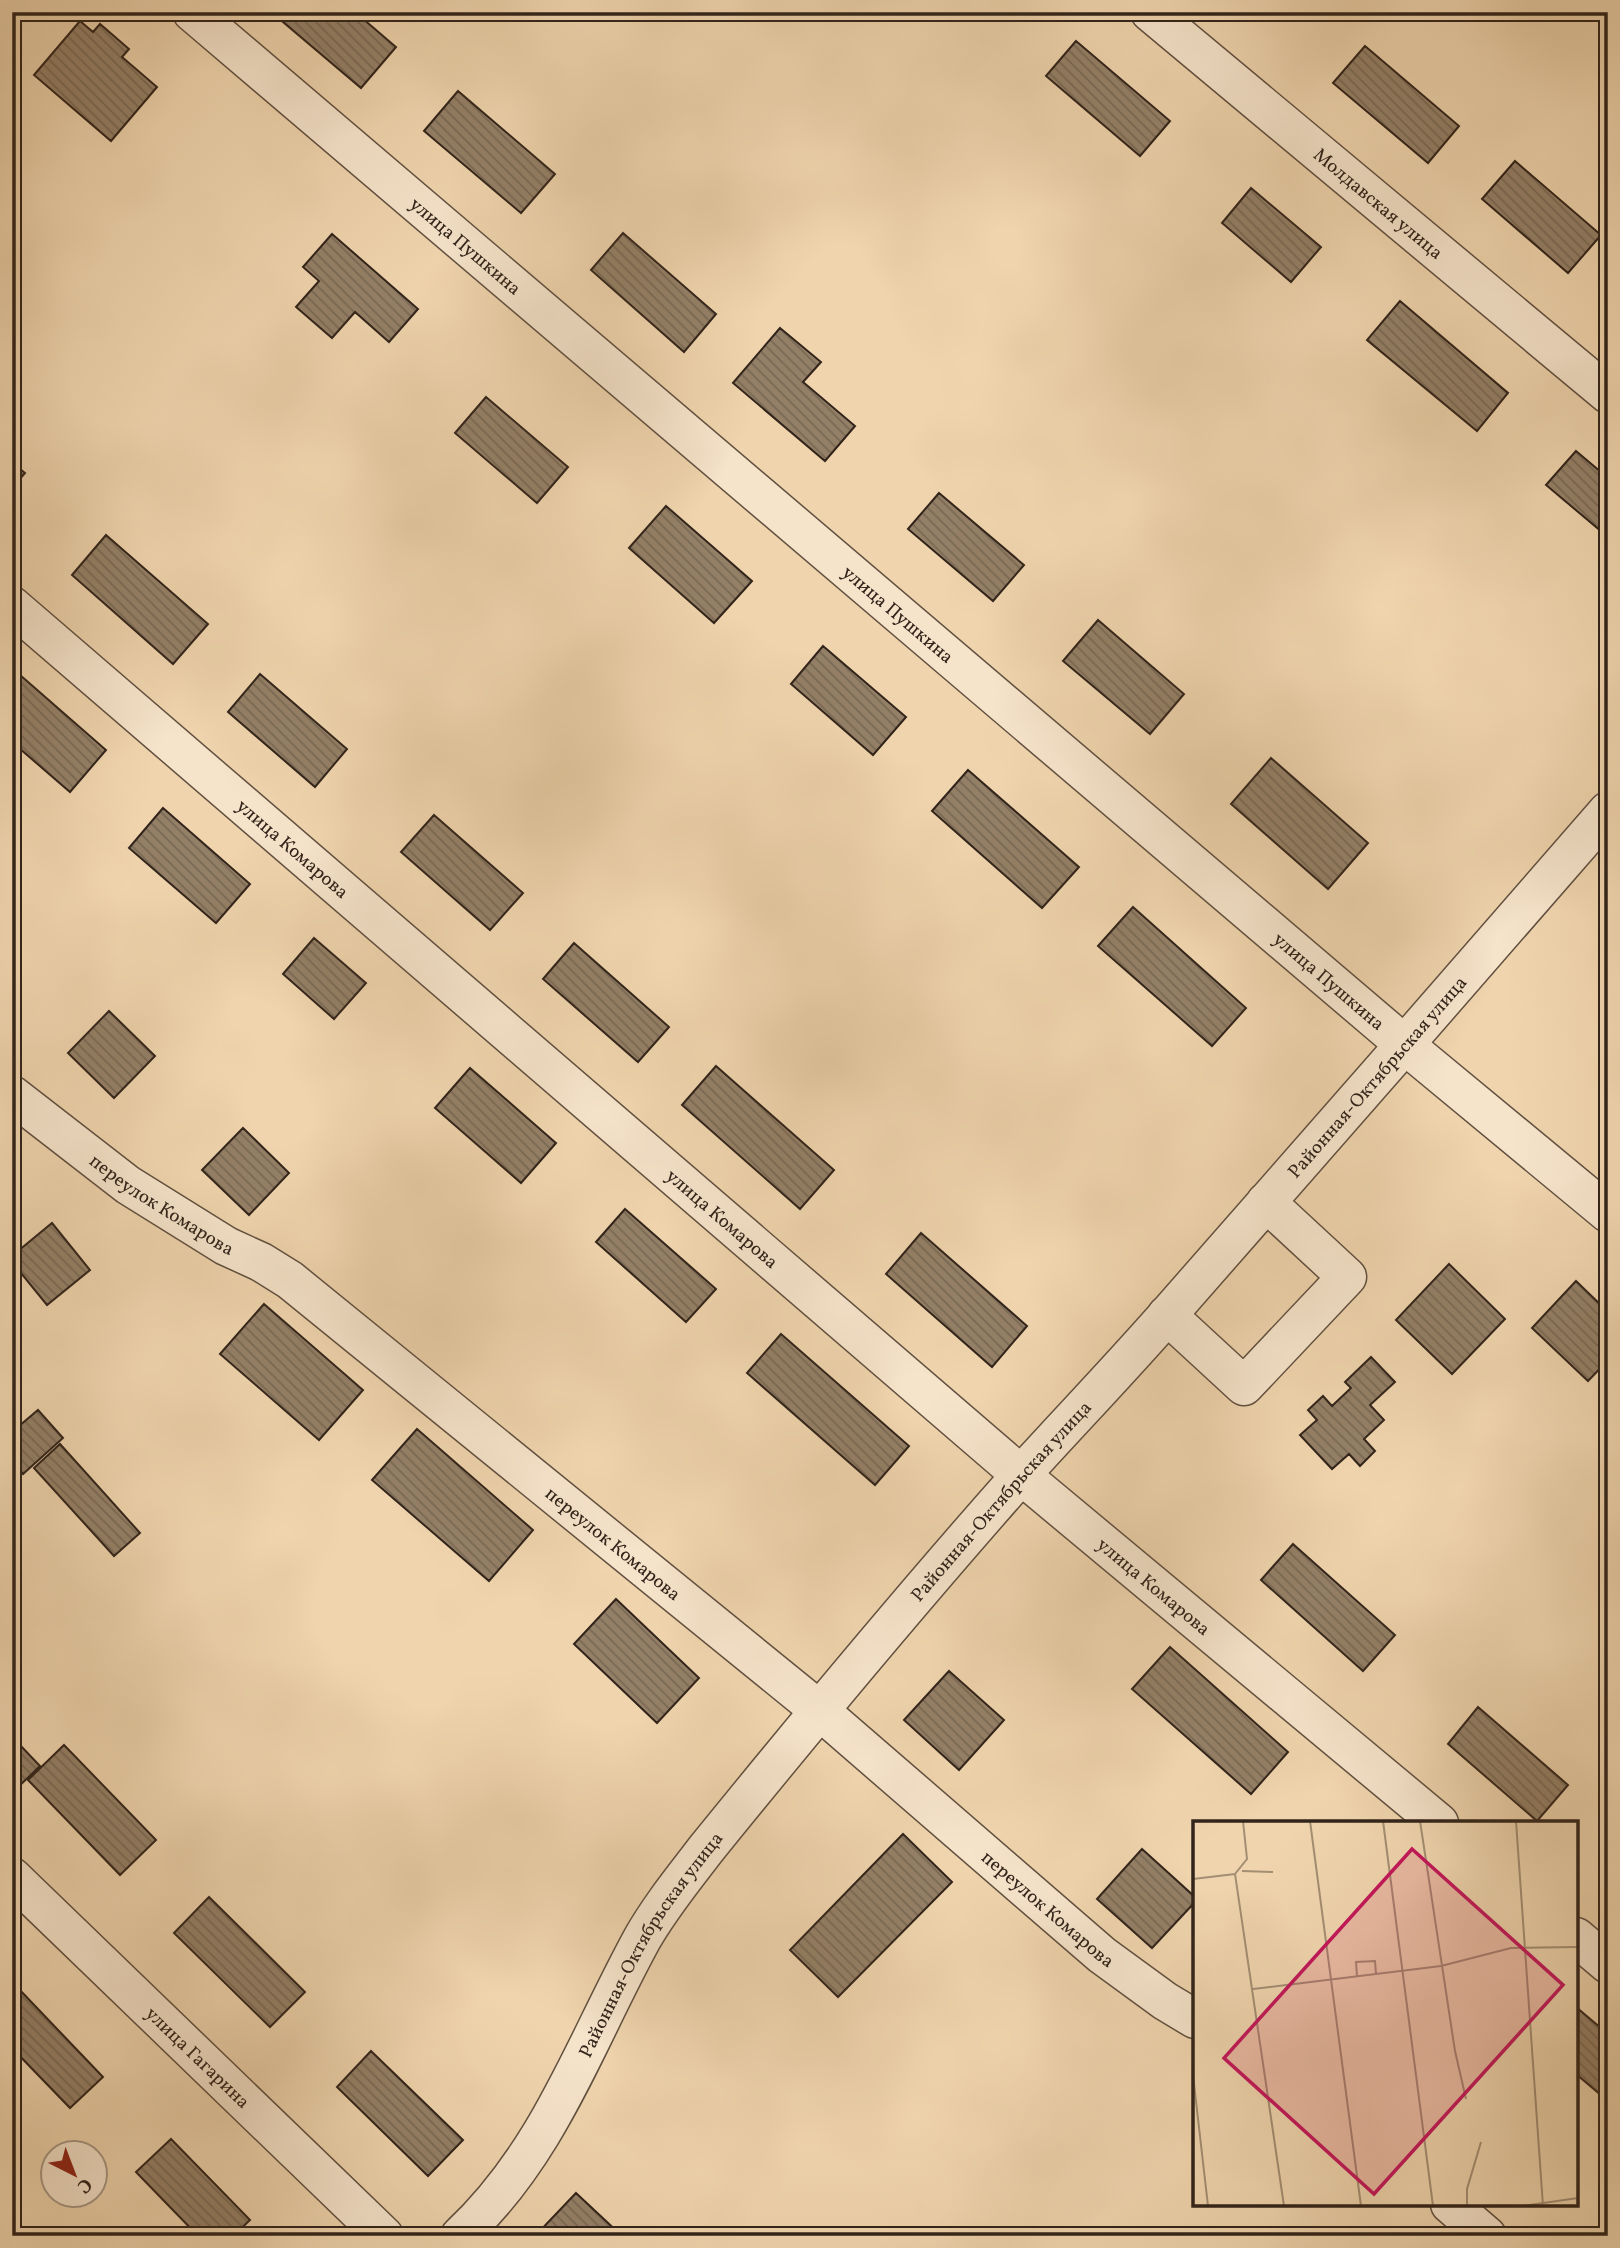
<svg xmlns="http://www.w3.org/2000/svg" width="1620" height="2248" viewBox="0 0 1620 2248" font-family="Vollkorn,serif">
	<style>
		.building { fill: url(#building-back-hatch); stroke: #32241b; stroke-width: 2 }
		.lines { fill: none; stroke-linecap: round; stroke-linejoin: round }
		.minor-casing { stroke: #615040; stroke-width: 41 }
		.minor { stroke: #f5e3ca; stroke-width: 38 }
		.labels { text-anchor: middle; stroke-width: 6; stroke-linejoin: round; paint-order: stroke }
		.street-label { font-size: 19px; fill: #32241b; stroke: #f5e3ca }
		.inset-road { fill: none; stroke: #a38e73; stroke-width: 2 }
		.view { fill: #c2185b; fill-opacity: 0.15; stroke: #c2185b; stroke-width: 3.5 }
		.inset-edge { fill: none; stroke: #32241b; stroke-width: 3.5 }
	</style>
	<defs>
		<pattern id="building-back-hatch" width="6" height="6" patternUnits="userSpaceOnUse" patternTransform="scale(1.75)"><rect width="6" height="6" fill="#948067"/><path d="M-1 5l2 2M0 0l6 6M5-1l2 2" fill="none" stroke="#796954"/></pattern>
	</defs>
	<rect width="100%" height="100%" fill="#efd4ad"/>
	<filter id="stains"><feTurbulence type="fractalNoise" baseFrequency=".00286" numOctaves="4"/><feColorMatrix values="0 0 0 0 .2 0 0 0 0 .09 0 0 0 0 .02 0 0 0 .5 -.17"/></filter>
	<radialGradient id="worn" r=".72"><stop offset=".6" stop-color="#630" stop-opacity="0"/><stop offset="1" stop-color="#630" stop-opacity=".3"/></radialGradient>
	<path class="building" d="M 279,12 L 355,12 L 396,47 L 361,88 L 276,16 Z
		M 80,21 L 93,32 L 100,24 L 129,49 L 122,57 L 157,87 L 111,141 L 34,75 Z
		M 1076,41 L 1170,121 L 1140,156 L 1046,76 Z
		M 1365,46 L 1459,126 L 1428,163 L 1333,83 Z
		M 458,91 L 555,174 L 521,213 L 424,131 Z
		M 1515,161 L 1601,235 L 1568,273 L 1482,199 Z
		M 1251,188 L 1321,247 L 1291,282 L 1222,223 Z
		M 623,233 L 716,314 L 684,352 L 591,270 Z
		M 332,234 L 418,309 L 389,342 L 355,312 L 332,338 L 296,307 L 319,281 L 303,267 Z
		M 1400,301 L 1508,393 L 1477,431 L 1367,340 Z
		M 780,328 L 821,362 L 803,382 L 855,426 L 825,461 L 733,383 Z
		M 486,397 L 568,467 L 537,503 L 455,433 Z
		M 1576,451 L 1608,478 L 1608,537 L 1546,485 Z
		M 12,462 L 25,473 L 12,488 Z
		M 939,493 L 1024,565 L 993,601 L 908,529 Z
		M 666,506 L 752,581 L 714,623 L 629,548 Z
		M 106,535 L 208,624 L 173,664 L 72,575 Z
		M 1098,620 L 1184,694 L 1150,734 L 1063,661 Z
		M 823,646 L 906,717 L 873,755 L 791,684 Z
		M 12,668 L 106,750 L 70,792 L 12,742 Z
		M 260,674 L 347,749 L 315,787 L 228,712 Z
		M 1271,758 L 1368,843 L 1328,889 L 1231,804 Z
		M 968,770 L 1079,867 L 1042,908 L 932,811 Z
		M 163,808 L 250,884 L 216,923 L 129,848 Z
		M 434,815 L 523,893 L 490,930 L 401,852 Z
		M 1133,907 L 1246,1008 L 1212,1046 L 1098,946 Z
		M 314,938 L 366,983 L 334,1019 L 283,974 Z
		M 574,943 L 669,1027 L 638,1062 L 543,979 Z
		M 109,1011 L 155,1056 L 114,1098 L 68,1053 Z
		M 716,1066 L 834,1170 L 800,1209 L 682,1105 Z
		M 470,1068 L 556,1143 L 521,1183 L 435,1108 Z
		M 243,1128 L 289,1173 L 249,1215 L 202,1170 Z
		M 625,1209 L 716,1289 L 686,1322 L 596,1242 Z
		M 52,1223 L 90,1270 L 47,1305 L 12,1262 L 12,1256 Z
		M 921,1233 L 1027,1326 L 992,1367 L 886,1274 Z
		M 1449,1264 L 1505,1319 L 1452,1374 L 1396,1320 Z
		M 1576,1281 L 1608,1312 L 1608,1360 L 1588,1381 L 1532,1328 Z
		M 264,1304 L 363,1390 L 319,1440 L 220,1354 Z
		M 781,1334 L 909,1446 L 875,1485 L 747,1373 Z
		M 1371,1357 L 1395,1382 L 1370,1405 L 1384,1420 L 1364,1439 L 1375,1451 L 1360,1466 L 1349,1454 L 1332,1469 L 1300,1435 L 1317,1420 L 1308,1410 L 1323,1396 L 1332,1406 L 1351,1388 L 1345,1382 Z
		M 38,1410 L 63,1438 L 23,1474 L 12,1462 L 12,1432 Z
		M 417,1429 L 533,1530 L 489,1581 L 372,1480 Z
		M 60,1444 L 140,1533 L 114,1556 L 34,1468 Z
		M 1293,1544 L 1395,1635 L 1363,1671 L 1261,1580 Z
		M 616,1599 L 699,1678 L 657,1723 L 574,1644 Z
		M 1170,1647 L 1288,1752 L 1251,1794 L 1132,1689 Z
		M 949,1671 L 1004,1720 L 959,1770 L 904,1720 Z
		M 1478,1707 L 1568,1785 L 1537,1821 L 1448,1744 Z
		M 18,1743 L 40,1766 L 12,1793 L 12,1749 Z
		M 64,1745 L 156,1840 L 120,1875 L 28,1780 Z
		M 903,1834 L 952,1882 L 838,1997 L 790,1950 Z
		M 1142,1849 L 1195,1897 L 1195,1902 L 1152,1948 L 1097,1899 Z
		M 209,1897 L 305,1992 L 270,2027 L 174,1933 Z
		M 17,1987 L 103,2077 L 70,2108 L 12,2048 L 12,1991 Z
		M 1576,2007 L 1608,2034 L 1608,2101 L 1576,2074 Z
		M 371,2051 L 463,2140 L 428,2176 L 337,2087 Z
		M 171,2139 L 250,2220 L 233,2236 L 198,2236 L 136,2172 Z
		M 576,2193 L 622,2236 L 535,2236 Z"/>
	<g class="lines">
		<g class="minor-casing">
			<g id="minor">
				<path id="s1" d="M 192,12 L 1405,1045 L 1608,1213"/>
				<path id="s2" d="M 1150,12 L 1608,394"/>
				<path id="s3" d="M 12,606 L 1021,1475 L 1439,1823"/>
				<path id="s4" d="M 12,1095 L 128,1185 L 226,1246 L 261,1262 L 290,1280 L 819,1710 L 1102,1955 L 1165,2001 L 1195,2019"/>
				<path d="M 1167,1315 L 1244,1386 L 1347,1277 L 1266,1202"/>
				<path id="s5" d="M 12,1877 L 384,2236"/>
				<path d="M 1576,1937 L 1608,1964"/>
				<path d="M 1450,2204 L 1487,2236"/>
				<path id="s6" d="M 460,2236 C 550,2151 584,2045 642,1939 C 660,1907 684,1878 706,1849 C 809,1722 913,1597 1021,1475 C 1071,1420 1122,1367 1171,1311 C 1317,1145 1463,978 1608,811"/>
			</g>
		</g>
		<use href="#minor" class="minor"/>
	</g>
	<g class="labels">
		<g class="street-label">
			<text dy="7" stroke="none"><textPath href="#s2" startOffset="298">Молдавская улица</textPath></text>
			<text dy="7" stroke="none"><textPath href="#s1" startOffset="360">улица Пушкина</textPath></text>
			<text dy="7" stroke="none"><textPath href="#s1" startOffset="928">улица Пушкина</textPath></text>
			<text dy="7" stroke="none"><textPath href="#s3" startOffset="371">улица Комарова</textPath></text>
			<text dy="7" stroke="none"><textPath href="#s1" startOffset="1494">улица Пушкина</textPath></text>
			<text dy="7" stroke="none"><textPath href="#s6" startOffset="1484">Районная-Октябрьская улица</textPath></text>
			<text dy="7" stroke="none"><textPath href="#s4" startOffset="186">переулок Комарова</textPath></text>
			<text dy="7" stroke="none"><textPath href="#s3" startOffset="938">улица Комарова</textPath></text>
			<text dy="7" stroke="none"><textPath href="#s6" startOffset="917">Районная-Октябрьская улица</textPath></text>
			<text dy="7" stroke="none"><textPath href="#s4" startOffset="752">переулок Комарова</textPath></text>
			<text dy="7" stroke="none"><textPath href="#s3" startOffset="1505">улица Комарова</textPath></text>
			<text dy="7" stroke="none"><textPath href="#s4" startOffset="1320">переулок Комарова</textPath></text>
			<text dy="7" stroke="none"><textPath href="#s6" startOffset="350">Районная-Октябрьская улица</textPath></text>
			<text dy="7" stroke="none"><textPath href="#s5" startOffset="259">улица Гагарина</textPath></text>
		</g>
	</g>
	<g transform="translate(1193 1821)">
		<rect width="385" height="385" fill="#efd4ad"/>
		<path class="inset-road" d="M 50,0 L 54,38 L 42,53 L 91,385M 117,0 L 168,385M 190,0 L 240,385M 227,0 L 262,230 L 273,278M 323,0 L 350,385M 49,50 L 80,51M 0,58 L 42,53M 164,155 L 163,141 L 182,140 L 183,153M 60,168 L 248,145 L 318,127 L 385,126M 0,254 L 15,385M 274,385 L 274,368 L 288,321M 329,385 L 385,377"/>
		<path class="view" d="M 219,28 L 370,164 L 181,373 L 31,237 Z"/>
		<rect width="385" height="385" class="inset-edge"/>
	</g>
	<rect width="1620" height="2248" fill="none" stroke="#efd4ad" stroke-width="42"/>
	<rect x="14" y="14" width="1592" height="2220" fill="none" stroke="#32241b" stroke-width="3.5"/>
	<rect x="21" y="21" width="1578" height="2206" fill="none" stroke="#32241b" stroke-width="2"/>
	<g transform="translate(74 2174) rotate(138)"><circle r="33" fill="#f5e3ca" stroke="#a79784" stroke-width="2"/>
	<path d="M0-5L12 26L0 18L-12 26Z" fill="#8f2418"/>
	<text y="-10" font-size="19" font-weight="bold" text-anchor="middle" fill="#32241b">С</text>
	</g>
	<rect width="100%" height="100%" filter="url(#stains)"/>
	<rect width="100%" height="100%" fill="url(#worn)"/>
</svg>
